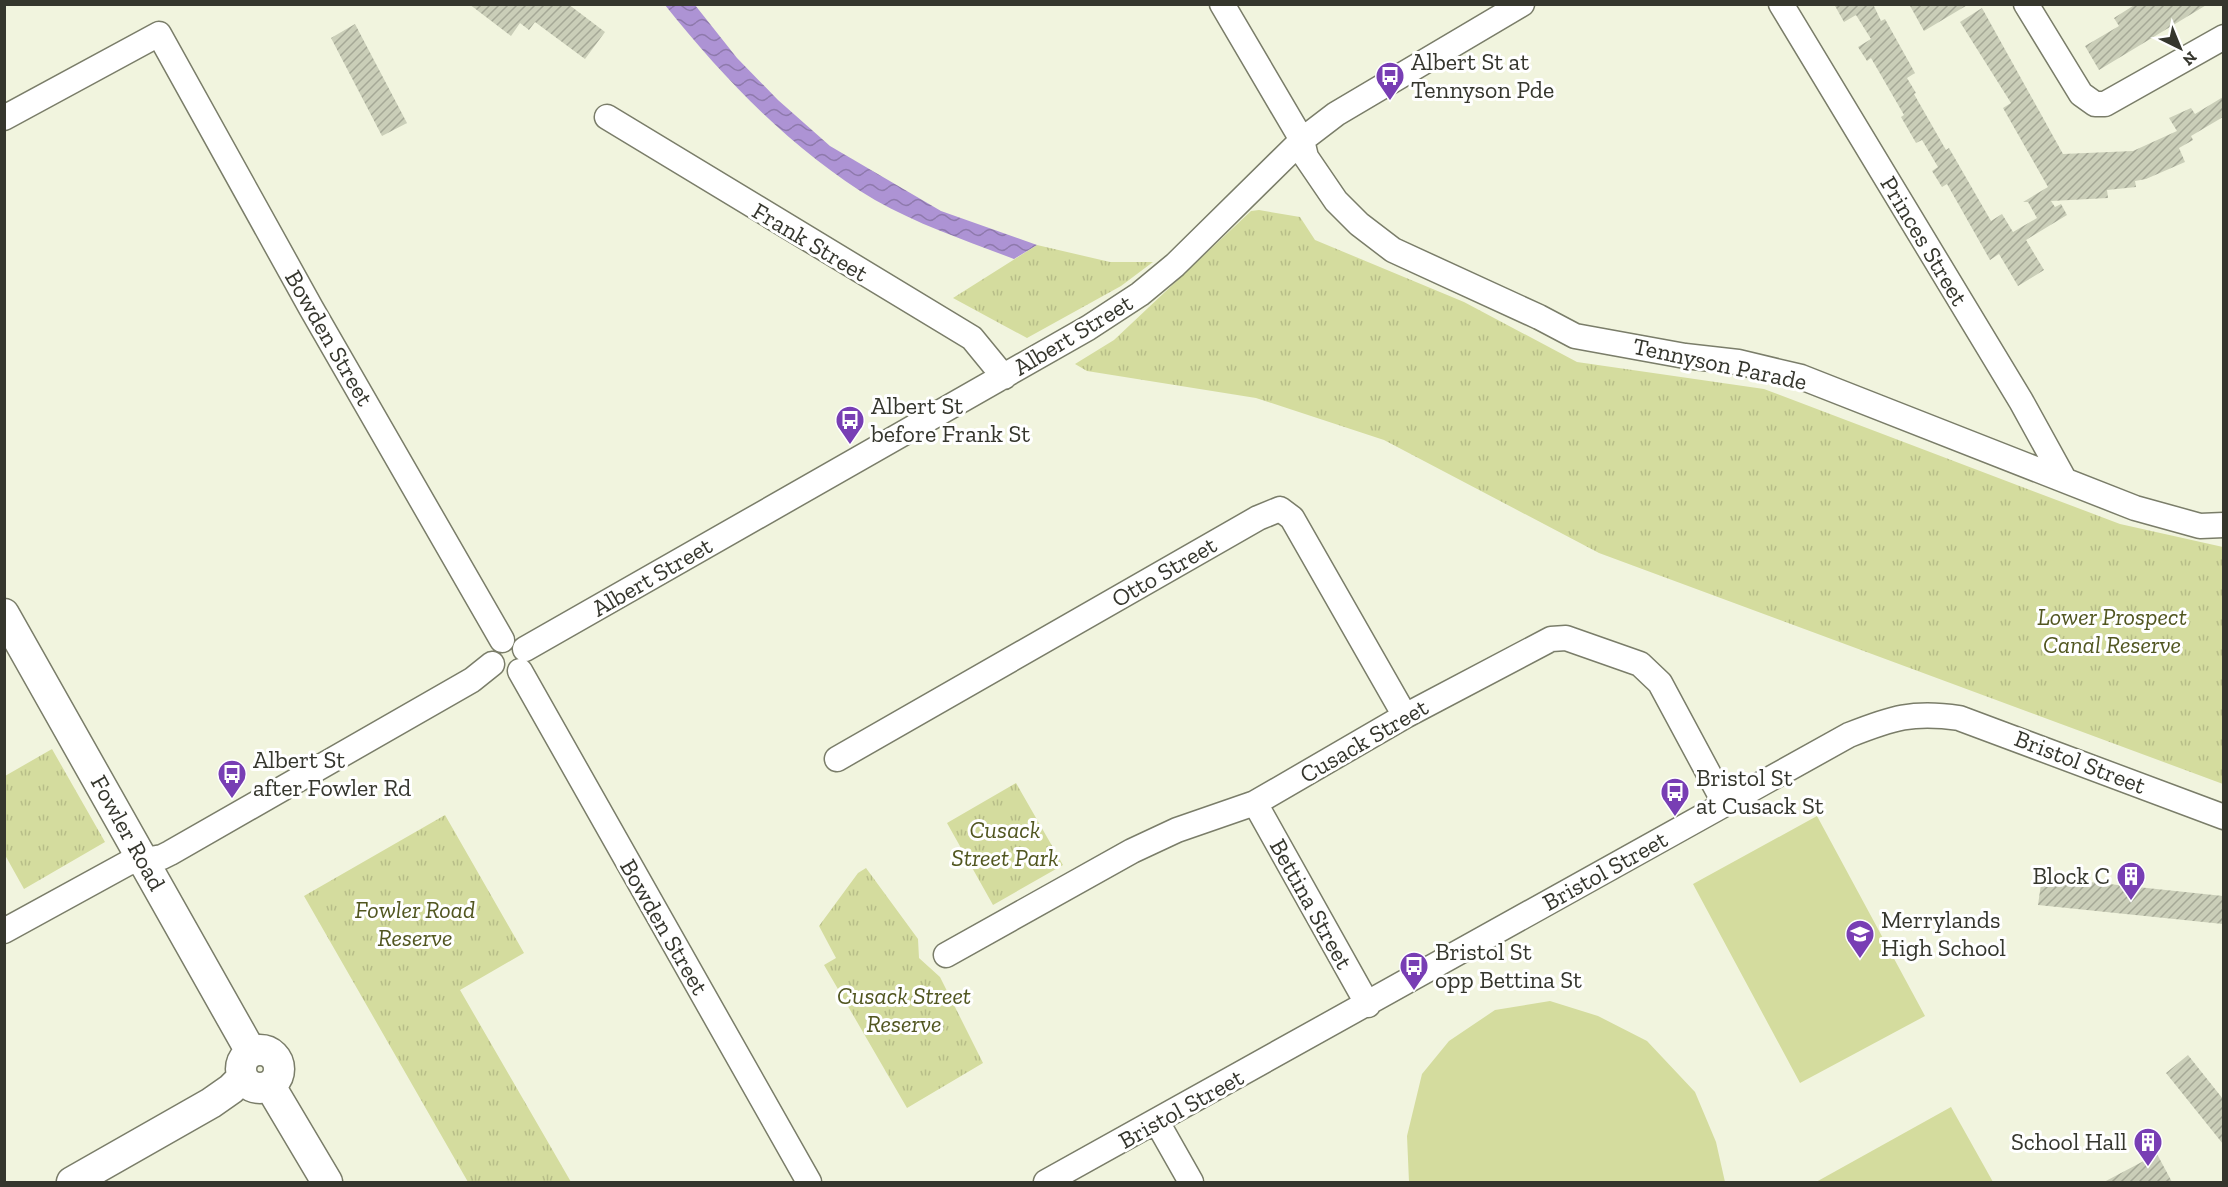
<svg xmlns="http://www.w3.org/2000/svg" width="2228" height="1187" viewBox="0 0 2228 1187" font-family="'Zilla Slab',serif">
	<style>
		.grass { fill: url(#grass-tufts) }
		.pitch { fill: #d4dc9e }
		.water { fill: url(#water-waves) }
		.building { fill: url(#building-hatch) }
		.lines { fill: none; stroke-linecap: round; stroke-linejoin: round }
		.minor-casing { stroke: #7a7d69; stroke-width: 27 }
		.major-casing { stroke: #7a7d69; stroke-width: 33 }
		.minor { stroke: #fff; stroke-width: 24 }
		.major { stroke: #fff; stroke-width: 30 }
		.labels { text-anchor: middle; stroke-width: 6; stroke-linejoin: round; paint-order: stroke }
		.poi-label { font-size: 24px; fill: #35362d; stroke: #fff; text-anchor: start }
		.street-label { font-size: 24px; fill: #35362d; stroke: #fff }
		.park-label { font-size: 24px; font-style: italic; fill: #515620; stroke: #fff }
	</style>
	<defs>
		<pattern id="grass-tufts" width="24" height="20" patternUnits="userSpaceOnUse" patternTransform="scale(1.5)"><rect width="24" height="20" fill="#d4dc9e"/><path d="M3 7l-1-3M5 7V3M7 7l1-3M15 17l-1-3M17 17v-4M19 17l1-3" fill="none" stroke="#b7bd88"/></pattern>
		<pattern id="water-waves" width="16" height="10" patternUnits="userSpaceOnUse" patternTransform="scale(1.5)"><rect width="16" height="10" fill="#ad93d4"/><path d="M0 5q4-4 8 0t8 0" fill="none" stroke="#8e79ac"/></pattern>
		<pattern id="building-hatch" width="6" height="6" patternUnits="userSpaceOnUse" patternTransform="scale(1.5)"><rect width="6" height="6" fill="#caceb8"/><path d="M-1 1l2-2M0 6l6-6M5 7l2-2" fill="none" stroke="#a5a896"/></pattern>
	</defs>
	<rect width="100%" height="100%" fill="#f1f4de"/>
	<path class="grass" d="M 1259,210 L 1300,217 L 1315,240 L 1464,302 L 1577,362 L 1764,389 L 2120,524 L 2223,547 L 2223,784 L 1599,553 L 1384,440 L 1256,398 L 1087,371 L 1075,364 L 1114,340 L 1251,211 Z
		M 1037,245 L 1110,262 L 1153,262 L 1121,286 L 1027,338 L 953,298 Z
		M 52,749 L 105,842 L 24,889 L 5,855 L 5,776 Z
		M 1016,783 L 1063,865 L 993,905 L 947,823 Z
		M 445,815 L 524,953 L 460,990 L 571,1182 L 468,1182 L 304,896 Z
		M 866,868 L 918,939 L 919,958 L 940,977 L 983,1063 L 907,1108 L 824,965 L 836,958 L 819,926 L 858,873 Z"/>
	<path class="pitch" d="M 1817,816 L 1925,1016 L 1800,1083 L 1693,884 Z
		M 1550,1001 L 1598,1016 L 1647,1041 L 1695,1092 L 1716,1142 L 1725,1182 L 1409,1182 L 1407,1136 L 1422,1074 L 1449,1041 L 1495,1010 Z
		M 1951,1107 L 1993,1182 L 1816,1182 Z"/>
	<path class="water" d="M 665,5 L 695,5 L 737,58 L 778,100 L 830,146 L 941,211 L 1037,245 L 1014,259 C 967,241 919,225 875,200 C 793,151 724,79 665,5 Z"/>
	<path class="building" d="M 469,4 L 568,4 L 605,32 L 585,59 L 535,22 L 529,30 L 520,23 L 511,36 Z
		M 1834,4 L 1873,4 L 1881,21 L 1885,19 L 1915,73 L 1907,78 L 1916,93 L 1914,94 L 1946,150 L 1949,148 L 1991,221 L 2002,214 L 2013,232 L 2037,218 L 2028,202 L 2023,202 L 2048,187 L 2003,108 L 2011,103 L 1960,22 L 1982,8 L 2063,154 L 2133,151 L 2177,131 L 2169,118 L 2191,108 L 2195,114 L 2223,97 L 2223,117 L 2191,136 L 2193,140 L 2179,148 L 2185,162 L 2146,179 L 2135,181 L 2136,187 L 2107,190 L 2108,198 L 2051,201 L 2055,207 L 2061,204 L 2067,215 L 2026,240 L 2044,270 L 2018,286 L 1999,254 L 1990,260 L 1947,184 L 1942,187 L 1932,171 L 1938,167 L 1922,140 L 1916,143 L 1901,117 L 1904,115 L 1871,58 L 1867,61 L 1858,47 L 1871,39 L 1856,15 L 1844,22 Z
		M 1909,4 L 1969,4 L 1924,31 Z
		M 2136,4 L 2208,4 L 2099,70 L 2085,46 L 2119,26 L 2114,18 Z
		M 355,24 L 407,123 L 382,136 L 331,38 Z
		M 2042,877 L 2223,896 L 2223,924 L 2038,905 Z
		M 2188,1055 L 2223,1099 L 2223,1144 L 2166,1073 Z
		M 2157,1154 L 2172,1182 L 2104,1182 Z"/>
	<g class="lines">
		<g class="minor-casing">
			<path id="minor" d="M 1222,4 L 1302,140 L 1306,157 L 1336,201 L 1359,224 L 1393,250 L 1539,317 L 1575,336 L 1685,356 L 1738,362 L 1801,377 L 2135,508 L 2200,526 L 2224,525
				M 1781,4 L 2021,401 L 2064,479
				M 2026,4 L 2081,94 L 2095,104 L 2105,104 L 2224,37
				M 607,117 L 972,338 L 1004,377
				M 4,118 L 159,34 L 311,308 L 502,640
				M 525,649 L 1088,328 L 1140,294 L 1175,265 L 1302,140 L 1336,114 L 1522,4
				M 520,671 L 809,1182
				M 837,759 L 1258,518 L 1280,509 L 1292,518 L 1405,716
				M 1255,803 L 1368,1005
				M 4,931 L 128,863 L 162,857 L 170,853 L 472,680 L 492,664
				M 946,955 L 1132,851 L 1177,830 L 1255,803 L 1405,716 L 1551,639 L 1566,638 L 1640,664 L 1660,683 L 1725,804
				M 1157,1122 L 1191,1182
				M 1046,1182 L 1849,735 C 1892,718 1913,711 1959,718 L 2224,817"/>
		</g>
		<g class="major-casing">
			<path id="major" d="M 4,614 L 251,1052
				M241 1069a19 19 0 1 1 38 0a19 19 0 1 1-38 0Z
				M 270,1086 L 327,1182
				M 72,1182 L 211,1103 L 231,1089 L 242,1078"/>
		</g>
		<use href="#minor" class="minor"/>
		<use href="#major" class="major"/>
	</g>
	<defs>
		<g id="bus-pin" transform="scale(1.5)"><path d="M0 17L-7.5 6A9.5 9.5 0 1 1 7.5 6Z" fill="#783eb4" stroke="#fff"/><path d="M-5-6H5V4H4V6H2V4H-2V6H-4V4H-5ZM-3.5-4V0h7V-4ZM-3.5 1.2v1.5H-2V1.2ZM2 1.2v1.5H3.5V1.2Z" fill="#fff"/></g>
		<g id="building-pin" transform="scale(1.5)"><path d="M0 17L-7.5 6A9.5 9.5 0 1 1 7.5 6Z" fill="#783eb4" stroke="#fff"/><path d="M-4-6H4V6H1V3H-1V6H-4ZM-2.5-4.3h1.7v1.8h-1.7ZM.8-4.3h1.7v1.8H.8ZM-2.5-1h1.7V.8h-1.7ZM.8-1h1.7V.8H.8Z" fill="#fff"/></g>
		<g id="school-pin" transform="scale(1.5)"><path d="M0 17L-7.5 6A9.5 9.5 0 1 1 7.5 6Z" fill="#783eb4" stroke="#fff"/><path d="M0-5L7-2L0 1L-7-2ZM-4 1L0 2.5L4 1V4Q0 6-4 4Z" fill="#fff"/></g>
	</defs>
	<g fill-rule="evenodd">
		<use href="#bus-pin" x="1390" y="76"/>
		<use href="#bus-pin" x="850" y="420"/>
		<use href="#bus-pin" x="232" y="774"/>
		<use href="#bus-pin" x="1675" y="792"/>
		<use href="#building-pin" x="2131" y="876"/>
		<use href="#school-pin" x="1860" y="934"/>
		<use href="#bus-pin" x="1414" y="966"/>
		<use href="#building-pin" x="2148" y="1142"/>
	</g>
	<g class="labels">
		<g class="poi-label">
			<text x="1411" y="70">Albert St at<tspan x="1411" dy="28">Tennyson Pde</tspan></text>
			<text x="871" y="414">Albert St<tspan x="871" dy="28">before Frank St</tspan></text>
			<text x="253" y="768">Albert St<tspan x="253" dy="28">after Fowler Rd</tspan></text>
			<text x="1696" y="786">Bristol St<tspan x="1696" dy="28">at Cusack St</tspan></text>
			<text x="2110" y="884" text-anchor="end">Block C</text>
			<text x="1881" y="928">Merrylands<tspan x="1881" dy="28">High School</tspan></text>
			<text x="1435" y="960">Bristol St<tspan x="1435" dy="28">opp Bettina St</tspan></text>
			<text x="2127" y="1150" text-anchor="end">School Hall</text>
		</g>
		<g class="street-label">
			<text transform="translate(1924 241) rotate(59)" y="8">Princes Street</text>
			<text transform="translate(810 242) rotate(31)" y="8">Frank Street</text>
			<text transform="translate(1073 335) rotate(-31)" y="8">Albert Street</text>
			<text transform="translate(329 338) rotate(60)" y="8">Bowden Street</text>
			<text transform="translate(1720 364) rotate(12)" y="8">Tennyson Parade</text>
			<text transform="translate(1164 572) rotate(-30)" y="8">Otto Street</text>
			<text transform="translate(652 577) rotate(-30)" y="8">Albert Street</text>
			<text transform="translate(1364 741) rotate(-30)" y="8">Cusack Street</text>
			<text transform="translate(2080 762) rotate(21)" y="8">Bristol Street</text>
			<text transform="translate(128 833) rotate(61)" y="8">Fowler Road</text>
			<text transform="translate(1605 871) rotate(-29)" y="8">Bristol Street</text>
			<text transform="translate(1311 904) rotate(61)" y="8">Bettina Street</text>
			<text transform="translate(664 927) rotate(60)" y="8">Bowden Street</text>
			<text transform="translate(1181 1109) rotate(-29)" y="8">Bristol Street</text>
		</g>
		<g class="park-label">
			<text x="2112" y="625">Lower Prospect<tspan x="2112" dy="28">Canal Reserve</tspan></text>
			<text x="1005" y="838">Cusack<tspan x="1005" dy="28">Street Park</tspan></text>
			<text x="415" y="918">Fowler Road<tspan x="415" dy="28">Reserve</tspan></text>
			<text x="904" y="1004">Cusack Street<tspan x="904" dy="28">Reserve</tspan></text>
		</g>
	</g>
	<rect width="2228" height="1187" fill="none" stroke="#35362d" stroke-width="12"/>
	<g transform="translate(2180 48) rotate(137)" stroke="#ffffff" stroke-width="4.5" paint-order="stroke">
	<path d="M0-4.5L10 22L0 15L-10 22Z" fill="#35362d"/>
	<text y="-9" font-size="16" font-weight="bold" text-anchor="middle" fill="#35362d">N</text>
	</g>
</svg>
